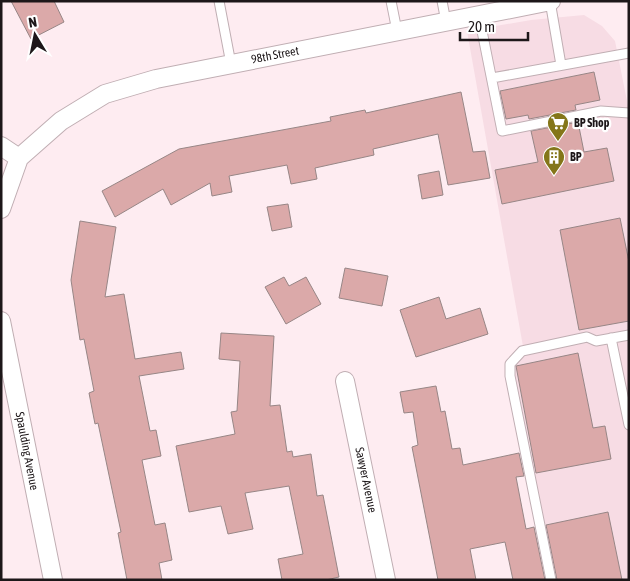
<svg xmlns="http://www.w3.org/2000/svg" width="630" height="581" viewBox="0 0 630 581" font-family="'Asap Condensed',sans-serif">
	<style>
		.built { fill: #f7dce4 }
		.building { fill: #dba9a9; stroke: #978686 }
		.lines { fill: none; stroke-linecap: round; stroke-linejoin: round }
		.lane-casing { stroke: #c0aeb3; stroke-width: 11 }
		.street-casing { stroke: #c0aeb3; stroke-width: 20 }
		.lane { stroke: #fff; stroke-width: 9 }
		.street { stroke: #fff; stroke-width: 18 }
		.labels { text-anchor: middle; stroke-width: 4.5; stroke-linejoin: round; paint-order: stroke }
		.street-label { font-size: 12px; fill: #1d1719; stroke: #fff }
		.poi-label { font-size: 12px; font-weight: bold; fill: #1d1719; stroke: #fff; text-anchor: start }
	</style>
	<rect width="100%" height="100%" fill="#feecf1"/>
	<path class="built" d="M 584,15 L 602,26 L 615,41 L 629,111 L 629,580 L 551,580 L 510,364 L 524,352 L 467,31 L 531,20 Z"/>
	<path class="building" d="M 11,1 L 54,1 L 64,22 L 31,39 Z
		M 594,72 L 600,100 L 575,105 L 576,110 L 529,119 L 528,115 L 506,119 L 500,91 Z
		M 461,92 L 473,152 L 485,151 L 490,178 L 448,185 L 438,134 L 373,149 L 374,155 L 315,168 L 317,179 L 291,184 L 287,165 L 229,176 L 232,192 L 212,196 L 210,183 L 171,205 L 163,189 L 115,217 L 102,191 L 179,149 L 331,121 L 330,117 L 365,110 L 366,113 Z
		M 578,122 L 584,152 L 607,148 L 614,181 L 502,204 L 495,170 L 538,162 L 531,131 Z
		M 439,171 L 443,195 L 422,199 L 418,175 Z
		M 288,204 L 292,227 L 272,231 L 267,207 Z
		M 620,218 L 629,262 L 629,321 L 579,330 L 560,230 Z
		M 80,221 L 116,227 L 105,297 L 124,294 L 135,359 L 181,352 L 184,369 L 139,376 L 150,431 L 156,430 L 161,456 L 142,460 L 155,525 L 165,523 L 172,560 L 159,563 L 162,580 L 127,580 L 118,533 L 121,532 L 98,423 L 95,424 L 89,393 L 94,391 L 84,339 L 80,340 L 71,280 Z
		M 345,268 L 388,276 L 382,306 L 339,298 Z
		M 284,277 L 289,286 L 306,277 L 321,304 L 286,324 L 265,287 Z
		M 439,297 L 446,319 L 480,308 L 488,334 L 416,357 L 400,310 Z
		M 221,333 L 274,336 L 270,406 L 280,405 L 287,452 L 292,451 L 293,457 L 311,454 L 317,496 L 323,495 L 339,577 L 326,580 L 282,580 L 278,559 L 303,554 L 289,486 L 245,493 L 253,529 L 228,534 L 221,506 L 189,512 L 176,446 L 235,434 L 231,412 L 237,411 L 240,361 L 219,359 Z
		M 578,353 L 593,428 L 605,426 L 611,459 L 536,473 L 516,366 Z
		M 436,386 L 441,412 L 445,411 L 452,449 L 460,448 L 463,465 L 519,453 L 524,476 L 516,477 L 526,529 L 534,527 L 545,580 L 513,580 L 505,542 L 470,549 L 476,580 L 438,580 L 412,447 L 418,445 L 413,412 L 404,413 L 400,392 Z
		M 608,512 L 622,580 L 557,580 L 546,525 Z"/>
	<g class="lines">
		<g class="lane-casing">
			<path id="lane" d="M 219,1 L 231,64
				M 391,1 L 397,31
				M 442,1 L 446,22
				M 550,1 L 561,65
				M 479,16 L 502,131 L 601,111 L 629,113
				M 492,78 L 629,53
				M 611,338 L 629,425
				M 551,580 L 510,376 L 510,364 L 522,351 L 587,337 L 596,341 L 629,335"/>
		</g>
		<g class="street-casing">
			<path id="street" d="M 1,146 L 19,158
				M 1,209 L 19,158 L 61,121 L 105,94 L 156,79 L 551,1
				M 1,321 L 53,580
				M 345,381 L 386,580"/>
		</g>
		<use href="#lane" class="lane"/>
		<use href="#street" class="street"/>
	</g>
	<defs>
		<g id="supermarket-pin" transform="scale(1.125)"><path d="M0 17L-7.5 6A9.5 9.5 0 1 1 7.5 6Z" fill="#847619" stroke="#fff"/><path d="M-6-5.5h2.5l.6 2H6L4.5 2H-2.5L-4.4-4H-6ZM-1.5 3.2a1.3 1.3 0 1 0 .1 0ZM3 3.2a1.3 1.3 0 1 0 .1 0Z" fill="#fff"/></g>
		<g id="building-pin" transform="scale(1.125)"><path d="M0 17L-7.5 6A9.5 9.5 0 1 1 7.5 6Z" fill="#847619" stroke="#fff"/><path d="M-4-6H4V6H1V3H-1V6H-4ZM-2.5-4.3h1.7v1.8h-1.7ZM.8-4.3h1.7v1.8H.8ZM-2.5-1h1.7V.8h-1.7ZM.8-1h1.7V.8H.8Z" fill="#fff"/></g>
	</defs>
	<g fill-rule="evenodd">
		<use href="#supermarket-pin" x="558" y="123"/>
		<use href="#building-pin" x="554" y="157"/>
	</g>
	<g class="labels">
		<g class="street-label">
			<text transform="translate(275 55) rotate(-11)" y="4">98th Street</text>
			<text transform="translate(27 451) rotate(79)" y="4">Spaulding Avenue</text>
			<text transform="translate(366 480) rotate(78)" y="4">Sawyer Avenue</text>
		</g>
		<g class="poi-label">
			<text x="574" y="127">BP Shop</text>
			<text x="570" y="161">BP</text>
		</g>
	</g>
	<rect width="630" height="581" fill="none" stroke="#1d1719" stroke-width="5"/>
	<g transform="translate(35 35) rotate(350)" stroke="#ffffff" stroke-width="4" paint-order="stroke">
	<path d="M0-4L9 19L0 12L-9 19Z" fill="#1d1719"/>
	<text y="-8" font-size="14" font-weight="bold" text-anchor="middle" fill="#1d1719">N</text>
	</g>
	<path d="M460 32v8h68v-8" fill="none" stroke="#1d1719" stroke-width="2.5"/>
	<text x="468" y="32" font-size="15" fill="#1d1719" stroke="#ffffff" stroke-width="4" paint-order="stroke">20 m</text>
</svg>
